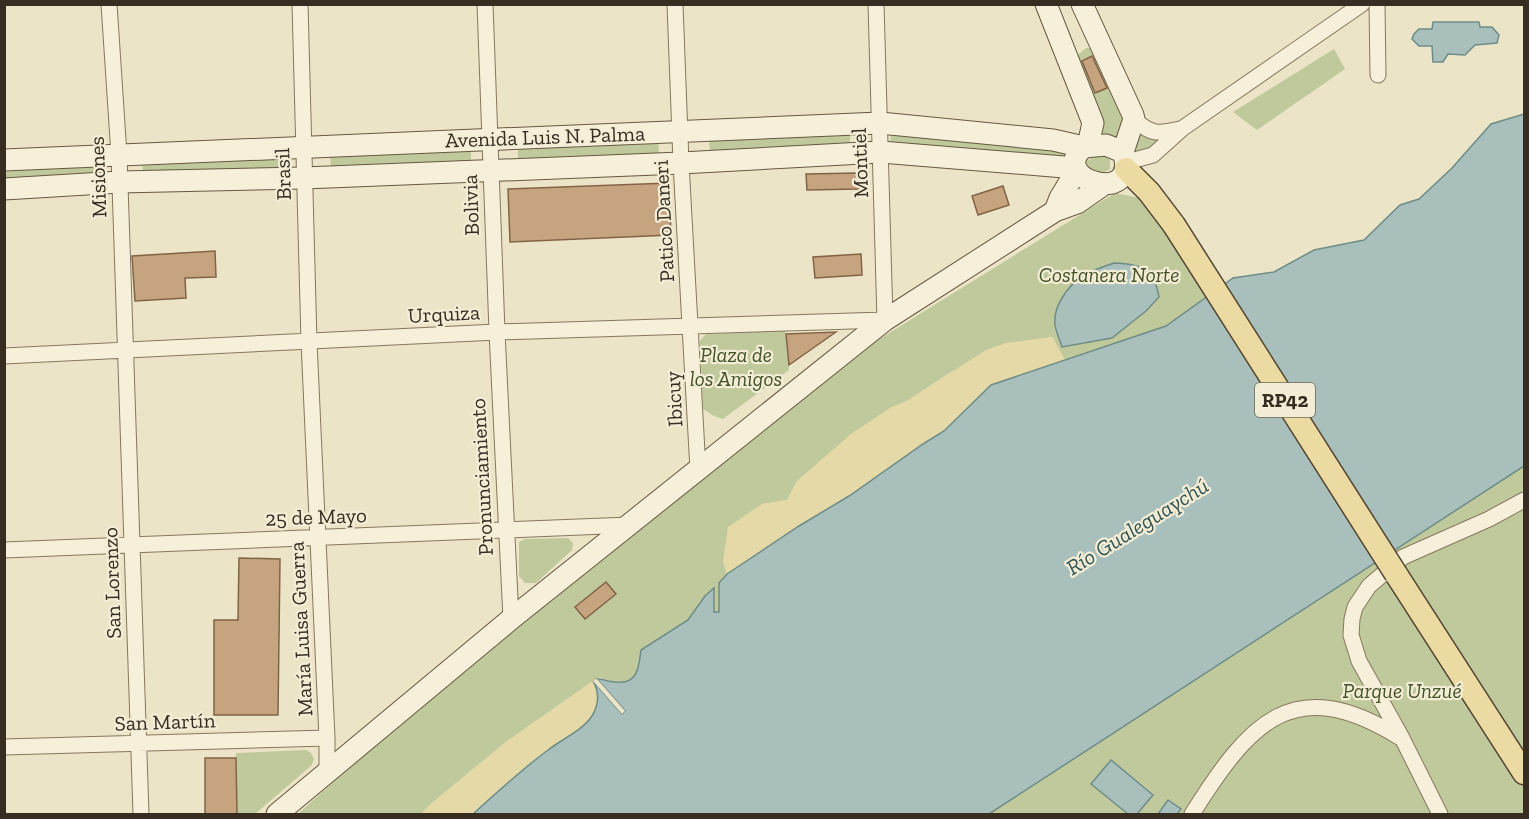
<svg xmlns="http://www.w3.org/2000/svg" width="1529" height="819" viewBox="0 0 1529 819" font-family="'Zilla Slab',serif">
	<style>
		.green { fill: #bfc99c }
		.sand { fill: #e5daa7 }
		.water { fill: #a8bfbb; stroke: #6f8d88; stroke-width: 1.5 }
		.pier { fill: #ebe4c7 }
		.building { fill: #c6a480; stroke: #836346; stroke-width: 1.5 }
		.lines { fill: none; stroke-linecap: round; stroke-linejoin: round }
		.minor-casing { stroke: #86775e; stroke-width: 17 }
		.secondary-casing { stroke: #675841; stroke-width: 23 }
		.primary-casing { stroke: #544532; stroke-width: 25 }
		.minor { stroke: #f6f0da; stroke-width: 15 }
		.secondary { stroke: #f6f0da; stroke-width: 21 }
		.primary { stroke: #ebdba3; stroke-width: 22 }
		.primary-bridge-casing { stroke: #544532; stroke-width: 25; stroke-linecap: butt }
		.primary-bridge { stroke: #ebdba3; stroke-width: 22 }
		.labels { text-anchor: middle; stroke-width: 4.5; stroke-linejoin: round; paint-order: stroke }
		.shield { fill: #f3edd6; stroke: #6f6757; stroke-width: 1.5 }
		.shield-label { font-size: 20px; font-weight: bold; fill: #372d21 }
		.street-label { font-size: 21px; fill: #372d21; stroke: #f3edd6 }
		.park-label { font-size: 21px; font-style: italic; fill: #445229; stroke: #f3edd6 }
		.water-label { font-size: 22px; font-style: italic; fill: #315556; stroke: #f3edd6 }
	</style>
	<rect width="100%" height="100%" fill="#ebe4c7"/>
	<path class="green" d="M 1086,48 L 1097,48 L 1126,114 L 1120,144 L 1099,138 L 1103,117 L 1078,55 Z
		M 1334,49 L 1345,69 L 1257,130 L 1233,112 Z
		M 1140,130 L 1160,140 L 1140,155 L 1132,148 Z
		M 891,131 L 1067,150 L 1065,162 L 890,143 Z
		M 850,134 L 850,146 L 710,152 L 709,139 Z
		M 658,141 L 659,153 L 518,159 L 518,147 Z
		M 471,150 L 471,162 L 331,167 L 330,155 Z
		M 283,156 L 283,168 L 143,174 L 142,161 Z
		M 1094,156 L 1106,157 L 1110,160 L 1110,169 L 1101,174 L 1087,168 L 1086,162 Z
		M 96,166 L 96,178 L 5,181 L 4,169 Z
		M 1115,193 L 1140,198 L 1159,220 L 1207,296 L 1166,326 L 1065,360 L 1052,337 L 951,372 L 907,401 L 890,408 L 797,481 L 787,500 L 762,504 L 723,561 L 727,574 L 719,583 L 719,612 L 714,612 L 714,589 L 705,596 L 688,620 L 641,650 C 638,684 632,686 599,678 L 593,681 L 506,742 L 432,803 L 421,814 L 298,814 L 405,717 L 873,343 Z
		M 785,331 L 789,370 L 723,419 L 712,415 L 703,409 L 700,341 L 706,334 Z
		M 1524,466 L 1524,814 L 989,814 Z
		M 568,538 L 573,543 L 572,550 L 536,583 L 525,583 L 519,576 L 519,542 L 525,539 Z
		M 306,750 L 311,753 L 314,759 L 312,765 L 255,814 L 237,814 L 236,753 Z"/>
	<path class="sand" d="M 1052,337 L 1065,360 L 991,385 L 944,431 L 923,444 L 849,496 L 799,526 L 727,574 L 723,561 L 728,527 L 762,504 L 787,500 L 797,481 L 851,434 L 890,408 L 907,401 L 986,350 L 1006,343 Z
		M 593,681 C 600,693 599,704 592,716 C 582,731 562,739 548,750 C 521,770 497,792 473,814 L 421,814 L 432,803 L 506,742 Z"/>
	<path class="water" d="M 1433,22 L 1479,22 L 1480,27 L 1492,27 L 1499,35 L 1497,43 L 1475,45 L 1465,55 L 1448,54 L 1443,62 L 1433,62 L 1432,46 L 1419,46 L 1412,39 L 1414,34 L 1419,29 L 1432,29 Z
		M 1524,114 L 1524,466 L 989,814 L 473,814 C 497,792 521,770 548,750 C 562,739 582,731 592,716 C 599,704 600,693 593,681 L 622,714 L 625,711 L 597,679 C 603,679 610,682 616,682 C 638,685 639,666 641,650 L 688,620 L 705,596 L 714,588 L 714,612 L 719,612 L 719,583 L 727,574 L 799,526 L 849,496 L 923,444 L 944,431 L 991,385 L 1166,326 L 1233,278 L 1274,272 L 1314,250 L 1364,240 L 1400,205 L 1419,199 L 1452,168 L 1491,124 Z
		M 1114,263 C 1141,264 1154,268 1159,297 L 1146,311 L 1112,338 L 1062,347 C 1060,340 1056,332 1055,325 C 1054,316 1057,306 1062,298 C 1075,276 1090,271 1114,263 Z
		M 1111,760 L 1153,795 L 1137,814 L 1128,814 L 1091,784 Z
		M 1168,800 L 1181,809 L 1177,814 L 1158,814 Z"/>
	<path class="pier" d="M 597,679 L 625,711 L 622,714 L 593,681 Z"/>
	<path class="building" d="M 1092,56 L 1107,88 L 1095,93 L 1082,61 Z
		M 858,173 L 859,189 L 807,190 L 806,174 Z
		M 669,183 L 671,235 L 510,242 L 508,189 Z
		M 1003,186 L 1009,205 L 978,215 L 972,196 Z
		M 215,251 L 216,277 L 185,278 L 186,298 L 135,301 L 132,256 Z
		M 861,254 L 862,275 L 815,278 L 813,257 Z
		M 836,332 L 789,365 L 786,334 Z
		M 239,558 L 280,559 L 278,715 L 214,715 L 214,620 L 238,620 Z
		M 606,582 L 616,594 L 585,619 L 575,607 Z
		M 205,758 L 236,758 L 237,814 L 205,814 Z"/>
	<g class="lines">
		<g class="minor-casing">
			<path id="minor" d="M 109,4 L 119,155 L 141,814
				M 300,4 L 309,342 L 327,738 L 327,771
				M 485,4 L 497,332 L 511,619
				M 675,4 L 681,163 L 698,470
				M 1377,4 L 1378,75
				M 1134,119 C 1151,135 1158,134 1180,129
				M 1127,162 L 1153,155 L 1183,128 L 1362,4
				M 4,356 L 497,332 L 885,320 L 876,4
				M 4,550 L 630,525
				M 4,747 L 327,738
				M 1192,814 C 1249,724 1292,671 1399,737
				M 1440,814 L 1402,738 L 1359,661 L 1351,635 L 1352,619 L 1355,607 L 1369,586 L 1403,557 L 1489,519 L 1524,500"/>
		</g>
		<g class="secondary-casing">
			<path id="secondary" d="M 1046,4 L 1093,123 L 1088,145
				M 1082,4 L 1133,115 L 1134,119 L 1123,152
				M 4,160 L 880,123 L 1053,140 L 1084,147 L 1106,145 L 1123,152 C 1142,208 1045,179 1084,147
				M 4,189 L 120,182 L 304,178 L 681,163 L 881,152 L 1076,168
				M 1055,211 L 1060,198 L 1077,170
				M 277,814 L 511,619 L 885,320 L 1055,211 L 1077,203 L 1103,185"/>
		</g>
		<g class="primary-casing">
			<path id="primary" d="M 1126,169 L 1149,192 L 1174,225
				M 1396,574 L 1524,773"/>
		</g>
		<use href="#minor" class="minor"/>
		<use href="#secondary" class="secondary"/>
		<use href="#primary" class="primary"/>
		<g class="primary-bridge-casing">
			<path id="primary-bridge" d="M 1174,225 L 1396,574"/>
		</g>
		<use href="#primary-bridge" class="primary-bridge"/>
	</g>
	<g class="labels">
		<rect class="shield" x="1255" y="383" width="60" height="34" rx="4.5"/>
		<g class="shield-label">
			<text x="1285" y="407">RP42</text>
		</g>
		<g class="street-label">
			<text transform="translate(545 137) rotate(-2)" y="7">Avenida Luis N. Palma</text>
			<text transform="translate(860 163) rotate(-92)" y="7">Montiel</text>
			<text transform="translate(283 174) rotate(-92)" y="7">Brasil</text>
			<text transform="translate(98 177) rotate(-92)" y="7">Misiones</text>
			<text transform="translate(471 205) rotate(-92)" y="7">Bolivia</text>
			<text transform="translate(664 221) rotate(-93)" y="7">Patico Daneri</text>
			<text transform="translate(444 314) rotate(-3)" y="7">Urquiza</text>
			<text transform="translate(674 399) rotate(-93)" y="7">Ibicuy</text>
			<text transform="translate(482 477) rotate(-93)" y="7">Pronunciamiento</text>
			<text transform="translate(316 517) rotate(-2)" y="7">25 de Mayo</text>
			<text transform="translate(112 583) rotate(-92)" y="7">San Lorenzo</text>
			<text transform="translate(301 629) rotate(-93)" y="7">María Luisa Guerra</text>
			<text transform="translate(165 722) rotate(-2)" y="7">San Martín</text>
		</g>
		<g class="park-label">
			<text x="1109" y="282">Costanera Norte</text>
			<text x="736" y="362">Plaza de<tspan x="736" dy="24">los Amigos</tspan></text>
			<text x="1402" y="698">Parque Unzué</text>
		</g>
		<g class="water-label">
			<text transform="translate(1137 526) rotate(-32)" y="8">Río Gualeguaychú</text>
		</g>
	</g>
	<rect width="1529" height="819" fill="none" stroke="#372d21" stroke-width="12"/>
</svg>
